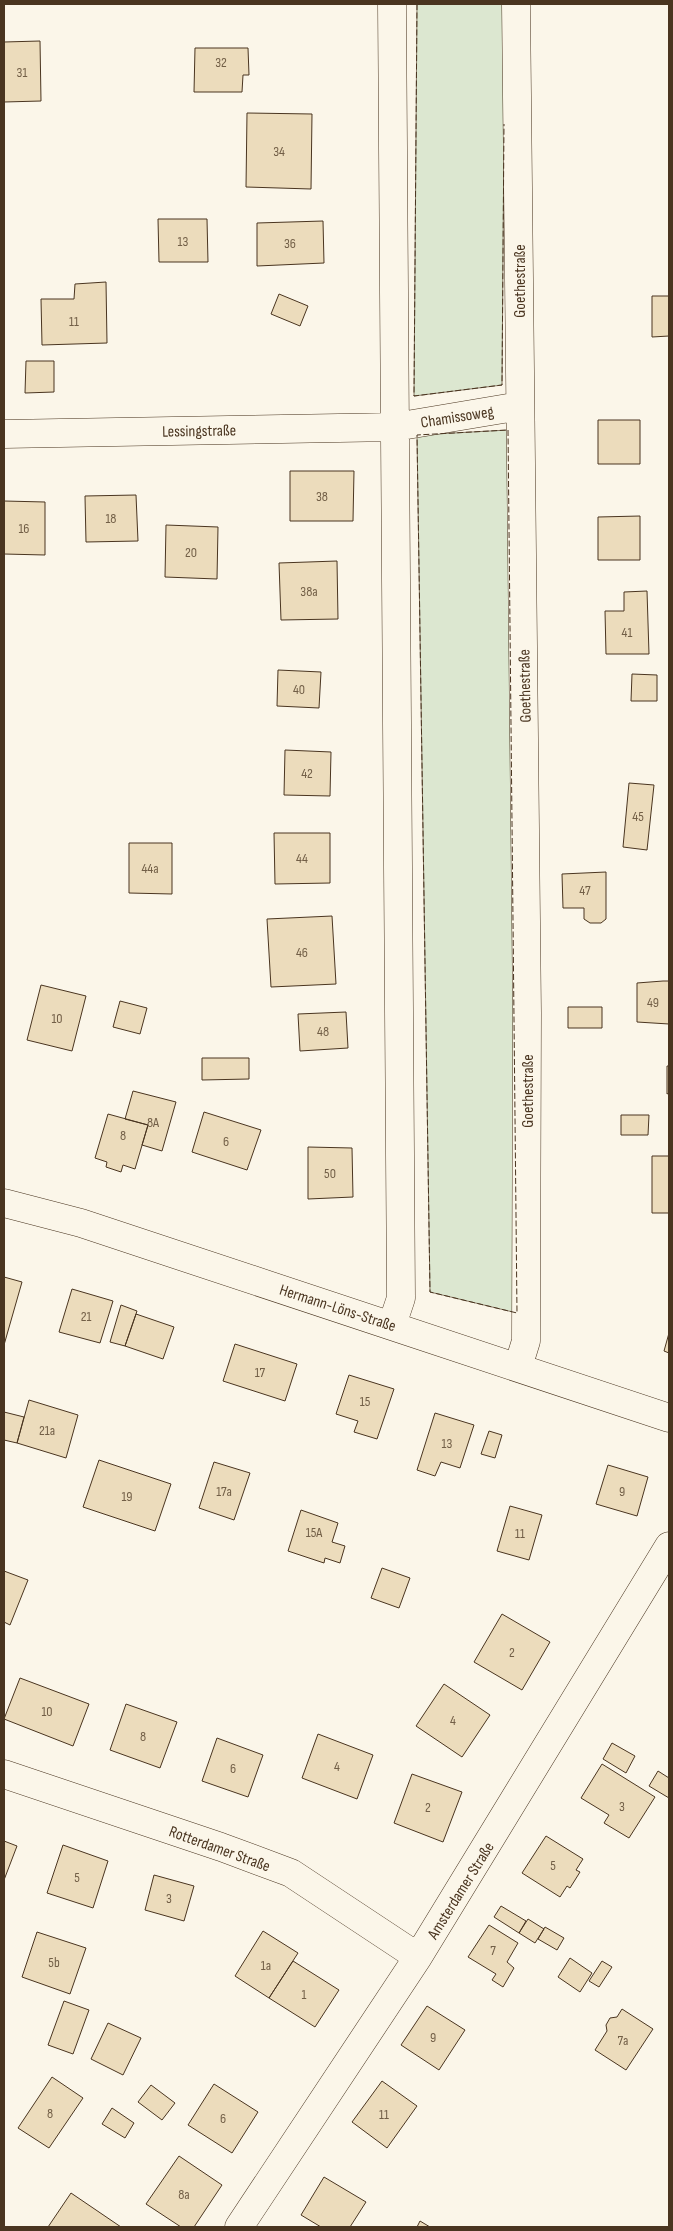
<svg xmlns="http://www.w3.org/2000/svg" width="673" height="2231" viewBox="0 0 673 2231" font-family="'Sofia Sans Condensed',sans-serif">
	<style>
		.green { fill: #dce7d0; stroke: #887966 }
		.building { fill: #ecdcbc; stroke: #4a3520 }
		.lines { fill: none; stroke-linecap: round; stroke-linejoin: round }
		.minor-casing { stroke: #4a3520; stroke-width: 29 }
		.minor { stroke: #fbf6e9; stroke-width: 28 }
		.fence { stroke: #4a3520; stroke-width: 1; stroke-dasharray: 6 2.5; stroke-linecap: butt }
		.labels { text-anchor: middle; stroke-width: 4; stroke-linejoin: round; paint-order: stroke }
		.number-label { font-size: 14px; fill: #725f47 }
		.street-label { font-size: 16px; fill: #4a3520; stroke: #fbf6e9 }
	</style>
	<rect width="100%" height="100%" fill="#fbf6e9"/>
	<path class="green" d="M 417,4 L 505,4 L 502,385 L 414,396 Z
		M 508,430 L 517,1313 L 430,1292 L 417,435 Z"/>
	<path class="building" d="M 40,41 L 41,101 L 4,102 L 4,42 Z
		M 195,48 L 248,48 L 249,75 L 243,75 L 242,92 L 194,92 Z
		M 247,113 L 312,114 L 311,189 L 246,187 Z
		M 158,219 L 207,219 L 208,262 L 159,262 Z
		M 323,221 L 324,263 L 257,266 L 257,223 Z
		M 106,282 L 107,343 L 42,345 L 41,299 L 74,299 L 75,284 Z
		M 279,294 L 308,306 L 300,326 L 271,314 Z
		M 652,296 L 669,296 L 669,336 L 652,337 Z
		M 26,361 L 54,361 L 54,392 L 25,393 Z
		M 598,420 L 640,420 L 640,464 L 598,464 Z
		M 290,471 L 354,471 L 353,521 L 290,521 Z
		M 136,495 L 138,541 L 86,542 L 85,496 Z
		M 4,501 L 45,502 L 45,555 L 4,554 Z
		M 640,516 L 640,560 L 598,560 L 598,517 Z
		M 166,525 L 218,527 L 217,579 L 165,577 Z
		M 337,561 L 338,619 L 281,620 L 279,563 Z
		M 647,591 L 649,654 L 606,654 L 605,611 L 624,611 L 624,592 Z
		M 278,670 L 321,672 L 319,708 L 277,706 Z
		M 632,674 L 657,675 L 657,701 L 631,701 Z
		M 285,750 L 331,752 L 330,796 L 284,795 Z
		M 629,783 L 654,785 L 647,850 L 623,847 Z
		M 274,833 L 330,833 L 330,883 L 275,884 Z
		M 129,843 L 172,843 L 172,894 L 129,893 Z
		M 606,872 L 606,919 L 601,923 L 590,923 L 584,919 L 584,908 L 563,908 L 562,874 Z
		M 332,916 L 336,984 L 271,987 L 267,919 Z
		M 663,981 L 669,981 L 669,1024 L 637,1022 L 637,983 Z
		M 41,985 L 86,996 L 72,1051 L 27,1040 Z
		M 120,1001 L 147,1008 L 140,1034 L 113,1027 Z
		M 568,1007 L 602,1007 L 602,1028 L 568,1028 Z
		M 346,1012 L 348,1048 L 300,1051 L 298,1014 Z
		M 202,1058 L 249,1058 L 249,1079 L 202,1080 Z
		M 667,1066 L 669,1066 L 669,1093 L 667,1094 Z
		M 133,1091 L 176,1102 L 162,1151 L 142,1145 L 148,1125 L 125,1119 Z
		M 204,1112 L 261,1130 L 247,1170 L 192,1152 Z
		M 108,1114 L 148,1125 L 135,1169 L 123,1165 L 121,1172 L 106,1167 L 107,1162 L 95,1158 Z
		M 621,1115 L 649,1115 L 648,1135 L 621,1135 Z
		M 308,1147 L 352,1148 L 353,1197 L 308,1199 Z
		M 652,1156 L 669,1156 L 669,1213 L 652,1213 Z
		M 4,1277 L 22,1282 L 4,1345 Z
		M 72,1289 L 113,1301 L 100,1343 L 59,1332 Z
		M 121,1305 L 137,1311 L 125,1346 L 110,1342 Z
		M 136,1314 L 174,1327 L 163,1359 L 125,1346 Z
		M 669,1333 L 669,1353 L 664,1351 Z
		M 235,1344 L 297,1364 L 285,1401 L 223,1381 Z
		M 349,1375 L 394,1389 L 377,1439 L 354,1432 L 358,1421 L 336,1414 Z
		M 29,1400 L 78,1415 L 66,1458 L 17,1443 Z
		M 4,1412 L 24,1417 L 17,1443 L 4,1440 Z
		M 435,1413 L 474,1425 L 460,1468 L 441,1462 L 435,1476 L 417,1470 Z
		M 489,1431 L 502,1435 L 495,1458 L 481,1454 Z
		M 99,1460 L 171,1484 L 155,1531 L 83,1507 Z
		M 214,1462 L 250,1473 L 234,1520 L 199,1508 Z
		M 608,1465 L 648,1477 L 637,1516 L 596,1504 Z
		M 510,1506 L 542,1515 L 529,1560 L 497,1551 Z
		M 301,1510 L 338,1523 L 332,1542 L 345,1546 L 340,1563 L 325,1558 L 324,1563 L 288,1551 Z
		M 382,1568 L 410,1578 L 399,1608 L 371,1598 Z
		M 4,1571 L 28,1580 L 10,1625 L 4,1622 Z
		M 502,1614 L 550,1642 L 522,1690 L 474,1662 Z
		M 20,1678 L 89,1704 L 73,1746 L 4,1719 Z
		M 444,1684 L 490,1715 L 462,1757 L 416,1726 Z
		M 126,1704 L 177,1722 L 160,1768 L 110,1750 Z
		M 318,1734 L 373,1755 L 357,1799 L 302,1778 Z
		M 217,1738 L 263,1755 L 248,1797 L 202,1781 Z
		M 612,1743 L 635,1756 L 626,1773 L 603,1759 Z
		M 602,1764 L 655,1797 L 629,1838 L 604,1823 L 609,1815 L 581,1798 Z
		M 658,1771 L 669,1778 L 669,1798 L 649,1786 Z
		M 412,1774 L 462,1792 L 443,1842 L 394,1823 Z
		M 546,1836 L 583,1859 L 576,1870 L 580,1872 L 570,1888 L 567,1886 L 560,1897 L 522,1873 Z
		M 4,1841 L 17,1846 L 4,1880 Z
		M 63,1845 L 108,1861 L 93,1908 L 47,1893 Z
		M 154,1875 L 194,1886 L 184,1921 L 145,1910 Z
		M 501,1906 L 526,1921 L 519,1933 L 494,1917 Z
		M 528,1919 L 544,1929 L 535,1943 L 519,1933 Z
		M 489,1925 L 518,1943 L 507,1962 L 514,1968 L 503,1987 L 492,1980 L 496,1974 L 468,1957 Z
		M 545,1927 L 564,1938 L 557,1950 L 538,1939 Z
		M 263,1931 L 298,1953 L 269,1998 L 235,1976 Z
		M 37,1932 L 86,1948 L 70,1994 L 22,1977 Z
		M 570,1958 L 592,1973 L 580,1992 L 558,1977 Z
		M 293,1961 L 339,1990 L 315,2027 L 269,1998 Z
		M 602,1961 L 612,1967 L 599,1987 L 589,1981 Z
		M 64,2001 L 89,2010 L 73,2054 L 48,2045 Z
		M 427,2006 L 465,2030 L 439,2070 L 401,2045 Z
		M 622,2009 L 653,2029 L 626,2070 L 595,2050 L 607,2031 L 606,2025 L 610,2018 L 617,2017 Z
		M 108,2023 L 141,2038 L 123,2075 L 91,2059 Z
		M 52,2077 L 83,2098 L 49,2148 L 18,2128 Z
		M 382,2081 L 417,2106 L 387,2148 L 352,2122 Z
		M 214,2084 L 258,2112 L 232,2153 L 188,2125 Z
		M 151,2085 L 175,2103 L 162,2120 L 138,2102 Z
		M 112,2108 L 134,2123 L 125,2138 L 102,2124 Z
		M 179,2156 L 222,2185 L 194,2227 L 181,2227 L 146,2204 Z
		M 324,2177 L 366,2202 L 350,2227 L 321,2227 L 301,2215 Z
		M 71,2193 L 121,2227 L 48,2227 Z
		M 420,2221 L 430,2227 L 417,2227 Z"/>
	<g class="lines">
		<g class="minor-casing">
			<path id="minor" d="M 516,4 L 527,1013 L 526,1341 L 518,1367
				M 4,434 L 395,427 L 520,406
				M 4,1203 L 81,1223 L 669,1418
				M 392,1325 L 401,1298 L 392,4
				M 4,1774 L 221,1847 L 291,1873 L 418,1957
				M 239,2227 L 418,1957 L 669,1546"/>
		</g>
		<use href="#minor" class="minor"/>
		<path class="fence" d="M 417,4 L 414,396 L 502,385 L 504,124
			M 508,430 L 517,1313 L 430,1292 L 417,435 Z"/>
	</g>
	<g class="labels">
		<g class="number-label">
			<text x="221" y="67">32</text>
			<text x="22" y="77">31</text>
			<text x="279" y="156">34</text>
			<text x="183" y="246">13</text>
			<text x="290" y="248">36</text>
			<text x="74" y="326">11</text>
			<text x="322" y="501">38</text>
			<text x="111" y="523">18</text>
			<text x="24" y="533">16</text>
			<text x="191" y="557">20</text>
			<text x="309" y="596">38a</text>
			<text x="627" y="637">41</text>
			<text x="299" y="694">40</text>
			<text x="307" y="778">42</text>
			<text x="638" y="821">45</text>
			<text x="302" y="863">44</text>
			<text x="150" y="873">44a</text>
			<text x="585" y="895">47</text>
			<text x="302" y="957">46</text>
			<text x="653" y="1007">49</text>
			<text x="57" y="1023">10</text>
			<text x="323" y="1036">48</text>
			<text x="153" y="1127">8A</text>
			<text x="123" y="1140">8</text>
			<text x="226" y="1146">6</text>
			<text x="330" y="1178">50</text>
			<text x="86" y="1321">21</text>
			<text x="260" y="1377">17</text>
			<text x="365" y="1406">15</text>
			<text x="47" y="1435">21a</text>
			<text x="447" y="1448">13</text>
			<text x="224" y="1496">17a</text>
			<text x="622" y="1496">9</text>
			<text x="127" y="1501">19</text>
			<text x="314" y="1537">15A</text>
			<text x="520" y="1538">11</text>
			<text x="512" y="1657">2</text>
			<text x="47" y="1716">10</text>
			<text x="453" y="1725">4</text>
			<text x="143" y="1741">8</text>
			<text x="337" y="1771">4</text>
			<text x="233" y="1773">6</text>
			<text x="622" y="1811">3</text>
			<text x="428" y="1812">2</text>
			<text x="553" y="1870">5</text>
			<text x="77" y="1882">5</text>
			<text x="169" y="1903">3</text>
			<text x="493" y="1955">7</text>
			<text x="54" y="1967">5b</text>
			<text x="266" y="1970">1a</text>
			<text x="304" y="1999">1</text>
			<text x="433" y="2042">9</text>
			<text x="623" y="2045">7a</text>
			<text x="50" y="2118">8</text>
			<text x="384" y="2119">11</text>
			<text x="223" y="2123">6</text>
			<text x="184" y="2199">8a</text>
		</g>
		<g class="street-label">
			<text transform="translate(519 281) rotate(-90)" y="6">Goethestraße</text>
			<text transform="translate(457 416) rotate(-9)" y="6">Chamissoweg</text>
			<text transform="translate(199 430) rotate(-1)" y="6">Lessingstraße</text>
			<text transform="translate(524 686) rotate(-91)" y="6">Goethestraße</text>
			<text transform="translate(527 1091) rotate(-90)" y="6">Goethestraße</text>
			<text transform="translate(338 1307) rotate(18)" y="6">Hermann-Löns-Straße</text>
			<text transform="translate(220 1848) rotate(20)" y="6">Rotterdamer Straße</text>
			<text transform="translate(460 1890) rotate(-58)" y="6">Amsterdamer Straße</text>
		</g>
	</g>
	<rect width="673" height="2231" fill="none" stroke="#4a3520" stroke-width="10"/>
</svg>
